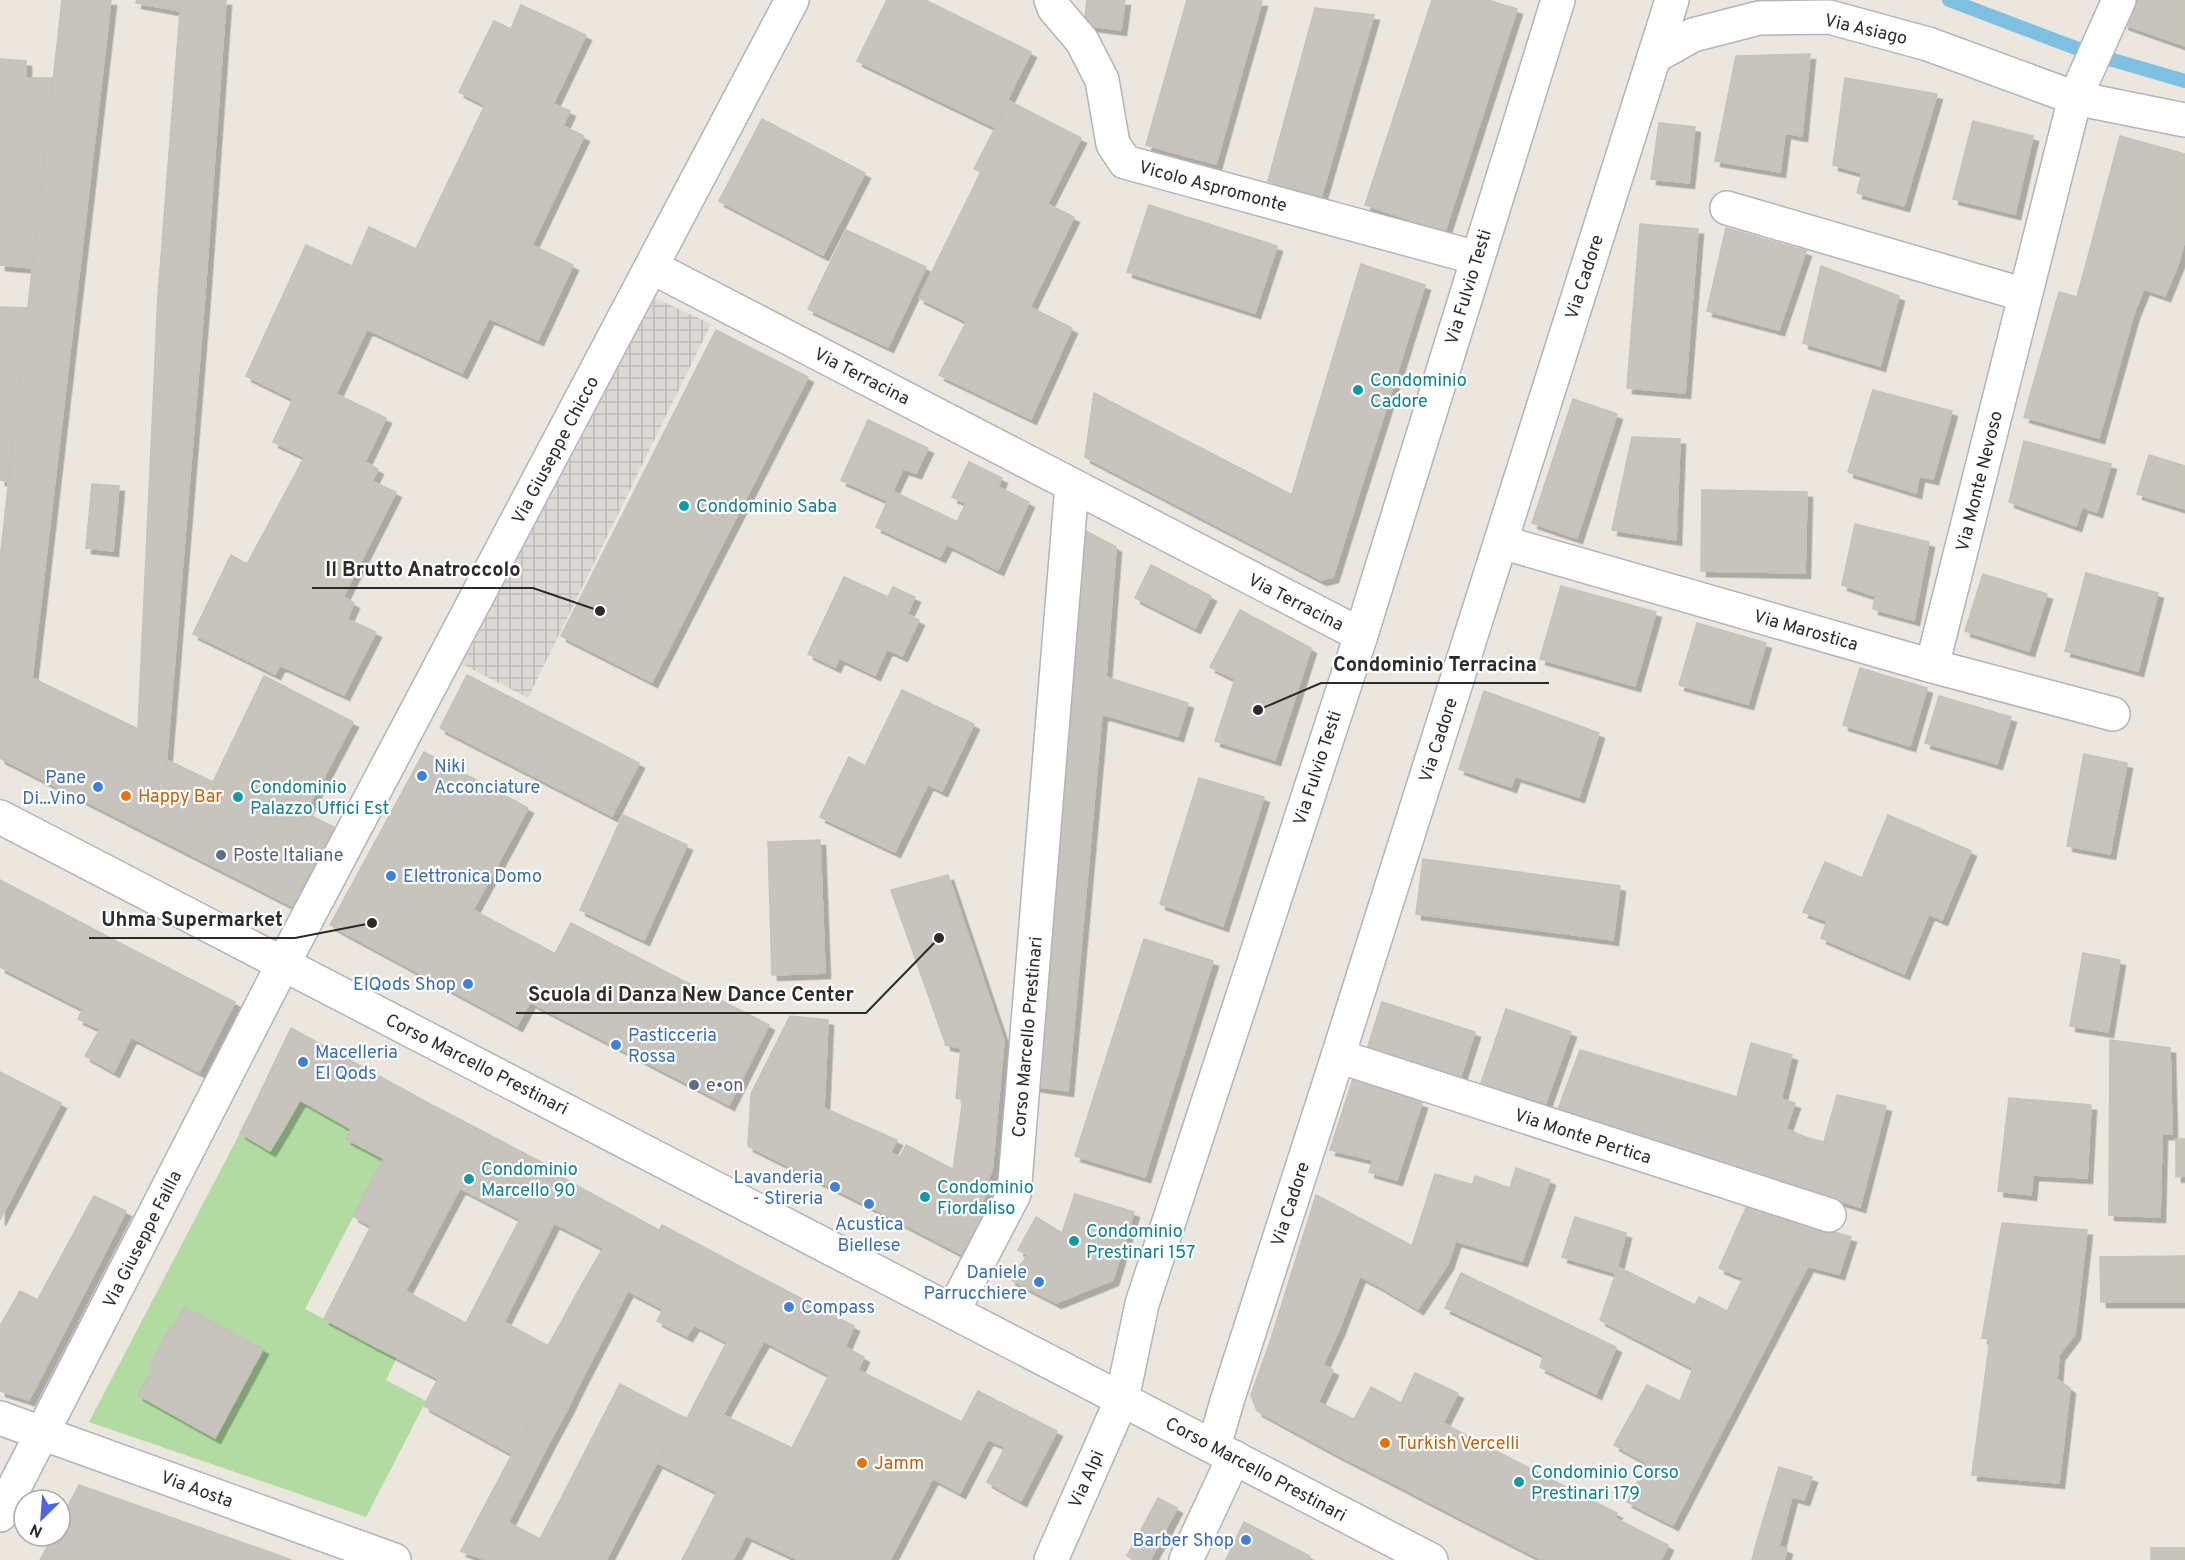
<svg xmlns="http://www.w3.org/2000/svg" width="2185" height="1560" viewBox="0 0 2185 1560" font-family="Overpass,sans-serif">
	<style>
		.grass { fill: #b1dba1; fill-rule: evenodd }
		.plaza { fill: url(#plaza-grid) }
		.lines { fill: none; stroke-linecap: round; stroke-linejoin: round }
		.stream { stroke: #7ec0e1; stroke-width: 14 }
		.building { fill: #c7c4bd; stroke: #c6c2b8; stroke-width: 1.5; filter: url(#shadow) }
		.street-casing { stroke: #b2b4bd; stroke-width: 36 }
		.secondary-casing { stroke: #b2b4bd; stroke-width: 36 }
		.street { stroke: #fff; stroke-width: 33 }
		.secondary { stroke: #fff; stroke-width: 33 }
		.culture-dot { fill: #0f9aa8; stroke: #fff; stroke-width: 2 }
		.shop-dot { fill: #3f7fe0; stroke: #fff; stroke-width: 2 }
		.food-dot { fill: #e8710a; stroke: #fff; stroke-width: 2 }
		.service-dot { fill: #5c6f8a; stroke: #fff; stroke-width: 2 }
		.labels { text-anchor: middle; stroke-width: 4.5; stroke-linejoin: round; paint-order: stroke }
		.street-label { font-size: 18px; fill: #2b2b2b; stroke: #fff }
		.culture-label { font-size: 18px; fill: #0d838f; stroke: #fff; text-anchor: start }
		.shop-label { font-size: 18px; fill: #366cbe; stroke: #fff; text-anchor: start }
		.food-label { font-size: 18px; fill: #c56008; stroke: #fff; text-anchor: start }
		.service-label { font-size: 18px; fill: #4e5e75; stroke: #fff; text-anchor: start }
		.leader { fill: none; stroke: #2b2b2b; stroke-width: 2 }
		.callout-dot { fill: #2b2b2b; stroke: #fff; stroke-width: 2 }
		.callout-label { font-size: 20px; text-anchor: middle; font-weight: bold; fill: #2b2b2b; stroke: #fff; stroke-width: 4.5; stroke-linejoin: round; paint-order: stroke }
	</style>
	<defs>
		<pattern id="plaza-grid" width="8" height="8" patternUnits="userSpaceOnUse" patternTransform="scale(1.5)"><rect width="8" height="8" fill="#dcd9d5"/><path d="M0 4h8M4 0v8" fill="none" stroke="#bdbab7"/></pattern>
		<filter id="shadow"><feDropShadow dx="5.5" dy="5.5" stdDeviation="0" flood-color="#0004"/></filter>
	</defs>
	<rect width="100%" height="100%" fill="#ebe6de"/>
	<path class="grass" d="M 300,1100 L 351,1129 L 347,1140 L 384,1158 L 305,1309 L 397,1357 L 386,1380 L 426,1401 L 366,1517 L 89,1422 L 240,1133 L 270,1151 ZM 184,1307 L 263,1350 L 215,1438 L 138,1395 L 153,1367 L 149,1365 L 168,1329 L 171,1330 Z"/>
	<path class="plaza" d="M 655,298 L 711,324 L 528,698 L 462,664 Z"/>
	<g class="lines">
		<path class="stream" d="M 1949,0 L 2089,53 L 2185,81"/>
	</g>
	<path class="building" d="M 62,0 L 111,0 L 32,678 L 138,729 L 158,296 L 205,293 L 160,839 L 0,758 L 0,560 Z
		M 137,0 L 226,0 L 205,293 L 158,296 L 180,11 L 136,3 Z
		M 887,0 L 925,0 L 1031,52 L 994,127 L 857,61 Z
		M 1087,0 L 1125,0 L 1121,30 L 1084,25 Z
		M 1187,0 L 1262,1 L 1216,164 L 1146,145 Z
		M 1432,0 L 1488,0 L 1517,9 L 1445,231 L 1365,205 Z
		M 2134,0 L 2185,0 L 2185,46 L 2123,24 Z
		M 521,5 L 586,35 L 553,104 L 570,111 L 563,126 L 584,136 L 532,245 L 573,265 L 538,340 L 489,318 L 462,373 L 367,329 L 336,394 L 386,418 L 365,462 L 378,469 L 361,505 L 296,473 L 304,457 L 273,442 L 293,399 L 246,376 L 306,245 L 352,266 L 369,227 L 416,249 L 485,105 L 459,92 L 494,21 L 511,29 Z
		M 1315,8 L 1374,15 L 1321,197 L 1268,181 Z
		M 1810,54 L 1802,136 L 1785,133 L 1780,172 L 1715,161 L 1736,56 Z
		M 0,59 L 26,61 L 26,78 L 53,78 L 32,268 L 0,265 Z
		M 1845,78 L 1937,94 L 1904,206 L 1857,193 L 1862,173 L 1833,165 Z
		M 1009,101 L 1081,138 L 1048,203 L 974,169 Z
		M 762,119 L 865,173 L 823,255 L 719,201 Z
		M 1973,121 L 2033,136 L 2015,214 L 1953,199 Z
		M 1659,123 L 1695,127 L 1689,183 L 1651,179 Z
		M 2120,136 L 2185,154 L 2185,239 L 2179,262 L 2093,238 Z
		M 981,172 L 1074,217 L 1012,344 L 919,298 Z
		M 1149,205 L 1277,246 L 1255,313 L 1127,272 Z
		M 1640,224 L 1698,229 L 1685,393 L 1627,388 Z
		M 1726,228 L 1806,251 L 1779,330 L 1707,311 Z
		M 846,230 L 926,267 L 888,347 L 808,309 Z
		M 2093,238 L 2179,262 L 2165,296 L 2144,289 L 2134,313 L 2077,297 Z
		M 1361,264 L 1425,285 L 1347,532 L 1286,514 Z
		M 1821,266 L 1899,296 L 1880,366 L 1803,343 Z
		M 2059,292 L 2134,313 L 2099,438 L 2024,417 Z
		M 0,307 L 28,308 L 8,481 L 0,480 Z
		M 1030,307 L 1072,328 L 1031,419 L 939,375 L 967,321 L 1012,344 Z
		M 716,330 L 808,377 L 652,682 L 561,636 Z
		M 1873,390 L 1952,411 L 1933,479 L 1919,476 L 1916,493 L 1848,472 Z
		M 1094,393 L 1292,495 L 1286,514 L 1347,532 L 1333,577 L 1321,580 L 1085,457 Z
		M 1573,399 L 1617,414 L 1577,538 L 1532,523 Z
		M 868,420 L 928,448 L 916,473 L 903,469 L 888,501 L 841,480 Z
		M 1632,437 L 1680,439 L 1676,540 L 1612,530 Z
		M 2024,441 L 2111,464 L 2097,512 L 2082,507 L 2076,526 L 2009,502 Z
		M 2149,455 L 2185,466 L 2185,509 L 2137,494 Z
		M 969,462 L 1002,478 L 998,487 L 1029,502 L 998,570 L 946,544 L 966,503 L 952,497 Z
		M 296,473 L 361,505 L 372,481 L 396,492 L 343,597 L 354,603 L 347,619 L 376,632 L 344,695 L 280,665 L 275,674 L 193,634 L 231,555 L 247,564 Z
		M 92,484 L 119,486 L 113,551 L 86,548 Z
		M 1702,490 L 1807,492 L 1805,573 L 1701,571 Z
		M 892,491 L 958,522 L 940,557 L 876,527 Z
		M 1855,524 L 1929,542 L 1914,620 L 1873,609 L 1875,596 L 1842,585 Z
		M 1082,529 L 1116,547 L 1106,677 L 1188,703 L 1178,736 L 1102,714 L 1068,1091 L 1033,1086 Z
		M 1151,565 L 1211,596 L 1195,628 L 1135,598 Z
		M 2086,573 L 2158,593 L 2138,671 L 2065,651 Z
		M 1983,574 L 2047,594 L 2029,651 L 1965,631 Z
		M 844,577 L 888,597 L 893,587 L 915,597 L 907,614 L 919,620 L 902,656 L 887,649 L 875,675 L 839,658 L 835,667 L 808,654 Z
		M 1561,586 L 1656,612 L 1635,686 L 1540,659 Z
		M 1240,610 L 1311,648 L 1275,760 L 1215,741 L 1235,679 L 1210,667 Z
		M 1697,623 L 1766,643 L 1748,704 L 1679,685 Z
		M 1860,668 L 1927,688 L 1910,746 L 1843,725 Z
		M 467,675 L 639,763 L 612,816 L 440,728 Z
		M 264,676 L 353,722 L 305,813 L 334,827 L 292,906 L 160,839 L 167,760 L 213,782 Z
		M 902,690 L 974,724 L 942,791 L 928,784 L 895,852 L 820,817 L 849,757 L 865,766 Z
		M 1484,691 L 1599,733 L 1579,797 L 1515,776 L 1511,787 L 1459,769 Z
		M 1939,696 L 2011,717 L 1997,764 L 1925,743 Z
		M 424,752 L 528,808 L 473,910 L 556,954 L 517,1026 L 330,925 Z
		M 2084,754 L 2127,763 L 2110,854 L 2067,846 Z
		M 1199,778 L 1264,797 L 1223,926 L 1160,904 Z
		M 623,815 L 687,845 L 644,940 L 580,910 Z
		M 1888,815 L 1971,851 L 1942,920 L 1929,914 L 1904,974 L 1821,938 L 1827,921 L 1803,912 L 1825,862 L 1862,878 Z
		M 820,840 L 825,973 L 772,975 L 768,842 Z
		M 1423,859 L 1620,886 L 1613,940 L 1416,914 Z
		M 948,875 L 998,1023 L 946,1045 L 891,890 Z
		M 0,880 L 141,954 L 100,1029 L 78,1019 L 83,1009 L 0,967 Z
		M 571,923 L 769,1025 L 729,1105 L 530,1002 Z
		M 1144,939 L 1213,961 L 1145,1177 L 1075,1156 Z
		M 2083,953 L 2120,960 L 2108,1032 L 2070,1026 Z
		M 141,954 L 235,1002 L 199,1072 L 131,1037 L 114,1072 L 85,1056 Z
		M 1382,1002 L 1475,1032 L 1460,1079 L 1367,1049 Z
		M 1506,1009 L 1571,1032 L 1544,1108 L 1480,1086 Z
		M 790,1016 L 828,1020 L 824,1108 L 897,1140 L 863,1203 L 748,1146 L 751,1094 Z
		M 998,1023 L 1004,1041 L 992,1171 L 985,1186 L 953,1170 L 963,1099 L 956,1098 L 961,1048 L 946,1045 Z
		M 291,1028 L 434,1106 L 403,1169 L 346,1139 L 351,1129 L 300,1100 L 284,1128 L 251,1112 Z
		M 2110,1040 L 2170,1048 L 2172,1134 L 2162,1134 L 2160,1217 L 2109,1215 Z
		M 1751,1043 L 1792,1055 L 1781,1099 L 1795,1103 L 1786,1129 L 1808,1138 L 1793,1186 L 1557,1112 L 1580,1050 L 1737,1097 Z
		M 0,1072 L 61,1103 L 0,1220 Z
		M 1353,1079 L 1422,1103 L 1397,1180 L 1369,1172 L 1373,1160 L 1330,1150 Z
		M 1837,1095 L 1886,1106 L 1860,1207 L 1793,1186 L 1808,1138 L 1824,1142 Z
		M 2009,1098 L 2091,1105 L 2087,1178 L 2033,1175 L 2031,1195 L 1998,1191 Z
		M 434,1106 L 547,1165 L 520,1219 L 460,1188 L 425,1254 L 371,1226 L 403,1169 Z
		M 251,1112 L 284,1128 L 270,1151 L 240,1133 Z
		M 2176,1139 L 2185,1139 L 2185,1176 L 2176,1177 Z
		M 906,1145 L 985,1186 L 987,1192 L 981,1204 L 991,1210 L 967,1257 L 863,1203 L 891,1153 L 900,1157 Z
		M 384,1158 L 403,1169 L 371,1226 L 353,1216 Z
		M 1516,1168 L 1550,1180 L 1522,1261 L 1456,1241 L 1475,1176 L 1510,1188 Z
		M 546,1169 L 659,1230 L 620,1306 L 581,1286 L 603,1248 L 554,1223 L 534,1263 L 505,1248 Z
		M 1435,1174 L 1474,1185 L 1448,1264 L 1418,1309 L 1377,1285 L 1403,1241 L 1412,1246 Z
		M 1075,1194 L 1134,1212 L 1113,1280 L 1056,1303 L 1010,1279 L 1028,1255 L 1018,1250 L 1036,1217 L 1062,1233 Z
		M 1316,1195 L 1403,1241 L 1377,1285 L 1360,1276 L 1339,1330 L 1323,1365 L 1271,1339 Z
		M 94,1196 L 126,1211 L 72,1317 L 37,1301 Z
		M 1747,1206 L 1851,1237 L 1839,1274 L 1808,1266 L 1673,1525 L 1627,1502 L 1680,1401 L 1693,1368 L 1727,1311 L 1743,1278 L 1719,1268 Z
		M 1575,1217 L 1626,1233 L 1616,1273 L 1562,1257 Z
		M 2002,1223 L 2087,1230 L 2075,1334 L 2059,1355 L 2057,1379 L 2070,1388 L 2059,1483 L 1972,1475 L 1990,1339 L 1982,1338 Z
		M 662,1225 L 762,1278 L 727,1342 L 694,1325 L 687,1336 L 657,1321 L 663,1309 L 628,1291 Z
		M 371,1226 L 425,1254 L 376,1347 L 324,1319 Z
		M 505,1248 L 534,1263 L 504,1322 L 548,1346 L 581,1286 L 620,1306 L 580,1383 L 466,1323 Z
		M 2185,1256 L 2185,1302 L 2101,1302 L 2100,1257 Z
		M 1618,1267 L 1695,1305 L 1699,1297 L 1727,1311 L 1693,1368 L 1600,1320 Z
		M 1461,1273 L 1616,1347 L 1596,1394 L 1540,1367 L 1544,1355 L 1445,1308 Z
		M 762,1278 L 854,1326 L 845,1347 L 829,1375 L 764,1341 L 754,1358 L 727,1342 Z
		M 20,1291 L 72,1317 L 29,1400 L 0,1391 L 0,1326 Z
		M 405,1291 L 466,1323 L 437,1378 L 376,1347 Z
		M 184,1307 L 263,1349 L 215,1438 L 138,1395 L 153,1367 L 149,1366 L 169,1328 L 171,1330 Z
		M 466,1323 L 580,1383 L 568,1408 L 454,1347 Z
		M 1271,1339 L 1333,1370 L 1318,1402 L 1354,1419 L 1336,1454 L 1257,1411 L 1251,1395 Z
		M 727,1342 L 754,1358 L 723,1415 L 792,1448 L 733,1560 L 682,1560 L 717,1492 L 658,1463 L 681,1416 L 687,1418 Z
		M 454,1347 L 543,1395 L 512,1454 L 424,1406 Z
		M 845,1347 L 864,1357 L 858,1370 L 962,1422 L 890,1560 L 799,1560 L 747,1536 L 829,1375 Z
		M 1415,1373 L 1430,1380 L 1385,1479 L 1336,1454 L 1371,1387 L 1401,1403 Z
		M 1430,1380 L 1458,1393 L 1443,1423 L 1496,1451 L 1462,1519 L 1385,1479 Z
		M 620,1384 L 681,1416 L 606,1560 L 486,1560 L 461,1551 L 483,1509 L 540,1539 Z
		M 1647,1385 L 1680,1401 L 1647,1463 L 1614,1445 Z
		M 978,1391 L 1057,1431 L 1021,1501 L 987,1482 L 1005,1447 L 988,1439 L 960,1493 L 932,1478 Z
		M 543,1395 L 568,1408 L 549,1443 L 525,1430 Z
		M 525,1430 L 549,1443 L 508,1523 L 483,1509 Z
		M 1496,1451 L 1617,1513 L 1593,1560 L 1543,1560 L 1462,1519 Z
		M 1779,1467 L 1812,1477 L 1804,1500 L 1772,1491 Z
		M 79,1485 L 292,1560 L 40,1560 L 53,1536 L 60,1536 L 60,1521 Z
		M 1772,1491 L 1792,1497 L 1780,1543 L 1758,1537 Z
		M 1158,1498 L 1177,1508 L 1150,1560 L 1134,1560 L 1127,1556 Z
		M 1615,1518 L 1668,1545 L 1661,1560 L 1593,1560 Z
		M 1244,1522 L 1310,1556 L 1308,1560 L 1226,1560 Z
		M 1758,1537 L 1780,1543 L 1779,1546 L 1787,1549 L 1784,1560 L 1752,1560 Z
		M 2151,1548 L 2185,1548 L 2185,1560 L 2151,1560 Z"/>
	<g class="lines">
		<g class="street-casing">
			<path id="street" d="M 1051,0 L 1054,8 L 1082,41 L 1102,80 L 1113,144 L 1125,162 L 1477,258
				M 1654,57 L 1693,35 L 1759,18 L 1829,17 L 1928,44 L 2075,98 L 2185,120
				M 1727,208 L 2025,295
				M 652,267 L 1361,635
				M 1501,542 L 1932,666 L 2113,714
				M 1932,666 L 2075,98 L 2119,0
				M 1338,1056 L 1829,1215
				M 953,1311 L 1014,1194 L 1072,485
				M 0,1418 L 394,1560
				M 0,1515 L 283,964 L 792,0
				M 1051,1560 L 1122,1399"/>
		</g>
		<g class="secondary-casing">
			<path id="secondary" d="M 0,817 L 1431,1560
				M 1122,1399 L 1142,1304 L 1361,635 L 1558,0
				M 1214,1446 L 1228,1398 L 1338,1056 L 1672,0
				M 1186,1560 L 1234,1457"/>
		</g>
		<use href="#street" class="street"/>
		<use href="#secondary" class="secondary"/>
	</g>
	<g class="culture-dot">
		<circle cx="1358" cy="390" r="6"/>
		<circle cx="684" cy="506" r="6"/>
		<circle cx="238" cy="797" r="6"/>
		<circle cx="469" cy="1179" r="6"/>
		<circle cx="925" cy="1197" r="6"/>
		<circle cx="1074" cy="1241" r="6"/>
		<circle cx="1519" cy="1482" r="6"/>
	</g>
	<g class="shop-dot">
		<circle cx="422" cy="776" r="6"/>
		<circle cx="98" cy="787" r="6"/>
		<circle cx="391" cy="876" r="6"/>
		<circle cx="468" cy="984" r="6"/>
		<circle cx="616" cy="1045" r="6"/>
		<circle cx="303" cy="1062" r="6"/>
		<circle cx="835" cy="1187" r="6"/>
		<circle cx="869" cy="1204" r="6"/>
		<circle cx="1039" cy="1282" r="6"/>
		<circle cx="789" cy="1307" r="6"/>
		<circle cx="1246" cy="1540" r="6"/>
	</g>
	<g class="food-dot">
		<circle cx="126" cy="796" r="6"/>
		<circle cx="1385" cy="1443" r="6"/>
		<circle cx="862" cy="1463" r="6"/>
	</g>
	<g class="service-dot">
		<circle cx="221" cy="855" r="6"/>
		<circle cx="694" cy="1085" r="6"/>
	</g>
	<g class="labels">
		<g class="street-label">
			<text transform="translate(1866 29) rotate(13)" y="6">Via Asiago</text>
			<text transform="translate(1213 186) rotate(15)" y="6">Vicolo Aspromonte</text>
			<text transform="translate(1584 277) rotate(-72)" y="6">Via Cadore</text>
			<text transform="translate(1468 287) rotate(-73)" y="6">Via Fulvio Testi</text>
			<text transform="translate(862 376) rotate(27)" y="6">Via Terracina</text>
			<text transform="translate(555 450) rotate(-62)" y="6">Via Giuseppe Chicco</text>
			<text transform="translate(1979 481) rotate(-76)" y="6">Via Monte Nevoso</text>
			<text transform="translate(1296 602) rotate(27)" y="6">Via Terracina</text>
			<text transform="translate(1806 630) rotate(16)" y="6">Via Marostica</text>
			<text transform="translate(1438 740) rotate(-72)" y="6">Via Cadore</text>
			<text transform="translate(1317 768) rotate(-72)" y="6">Via Fulvio Testi</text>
			<text transform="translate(1027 1037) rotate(-85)" y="6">Corso Marcello Prestinari</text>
			<text transform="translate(477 1064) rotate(27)" y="6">Corso Marcello Prestinari</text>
			<text transform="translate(1583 1136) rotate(18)" y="6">Via Monte Pertica</text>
			<text transform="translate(1290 1204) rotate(-72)" y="6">Via Cadore</text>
			<text transform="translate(142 1239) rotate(-63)" y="6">Via Giuseppe Failla</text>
			<text transform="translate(1256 1469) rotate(28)" y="6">Corso Marcello Prestinari</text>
			<text transform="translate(1086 1479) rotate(-66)" y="6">Via Alpi</text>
			<text transform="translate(197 1489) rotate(20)" y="6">Via Aosta</text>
		</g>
		<g class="culture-label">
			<text x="1370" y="386">Condominio<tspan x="1370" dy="21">Cadore</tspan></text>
			<text x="696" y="512">Condominio Saba</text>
			<text x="250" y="793">Condominio<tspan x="250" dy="21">Palazzo Uffici Est</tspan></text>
			<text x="481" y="1175">Condominio<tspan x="481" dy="21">Marcello 90</tspan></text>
			<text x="937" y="1193">Condominio<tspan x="937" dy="21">Fiordaliso</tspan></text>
			<text x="1086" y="1237">Condominio<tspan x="1086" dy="21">Prestinari 157</tspan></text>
			<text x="1531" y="1478">Condominio Corso<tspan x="1531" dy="21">Prestinari 179</tspan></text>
		</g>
		<g class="shop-label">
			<text x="434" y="772">Niki<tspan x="434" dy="21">Acconciature</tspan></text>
			<text x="86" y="783" text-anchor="end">Pane<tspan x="86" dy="21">Di...Vino</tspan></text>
			<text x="403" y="882">Elettronica Domo</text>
			<text x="456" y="990" text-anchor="end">ElQods Shop</text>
			<text x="628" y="1041">Pasticceria<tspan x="628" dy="21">Rossa</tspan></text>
			<text x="315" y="1058">Macelleria<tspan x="315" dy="21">El Qods</tspan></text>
			<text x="823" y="1183" text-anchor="end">Lavanderia<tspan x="823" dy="21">- Stireria</tspan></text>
			<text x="869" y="1230" text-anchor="middle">Acustica<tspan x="869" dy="21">Biellese</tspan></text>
			<text x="1027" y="1278" text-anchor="end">Daniele<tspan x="1027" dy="21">Parrucchiere</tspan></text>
			<text x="801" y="1313">Compass</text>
			<text x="1234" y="1546" text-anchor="end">Barber Shop</text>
		</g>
		<g class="food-label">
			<text x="138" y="802">Happy Bar</text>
			<text x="1397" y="1449">Turkish Vercelli</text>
			<text x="874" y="1469">Jamm</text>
		</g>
		<g class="service-label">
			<text x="233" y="861">Poste Italiane</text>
			<text x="706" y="1091">e•on</text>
		</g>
	</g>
	<path class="leader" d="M600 611L533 588H312M1258 710L1321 683H1549M372 923L295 938H89M939 938L866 1013H516"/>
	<g class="callout-dot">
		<circle cx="600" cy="611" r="6"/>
		<circle cx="1258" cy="710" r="6"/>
		<circle cx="372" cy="923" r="6"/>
		<circle cx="939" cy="938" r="6"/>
	</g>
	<g class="callout-label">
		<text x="423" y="576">Il Brutto Anatroccolo</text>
		<text x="1435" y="671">Condominio Terracina</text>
		<text x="192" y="926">Uhma Supermarket</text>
		<text x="691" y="1001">Scuola di Danza New Dance Center</text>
	</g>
	<g transform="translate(42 1518) rotate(205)"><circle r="28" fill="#ffffff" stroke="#aaaaaa" stroke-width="1.5"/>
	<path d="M0-4.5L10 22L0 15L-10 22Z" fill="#5163e5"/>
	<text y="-9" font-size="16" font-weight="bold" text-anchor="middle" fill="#2b2b2b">N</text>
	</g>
</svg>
